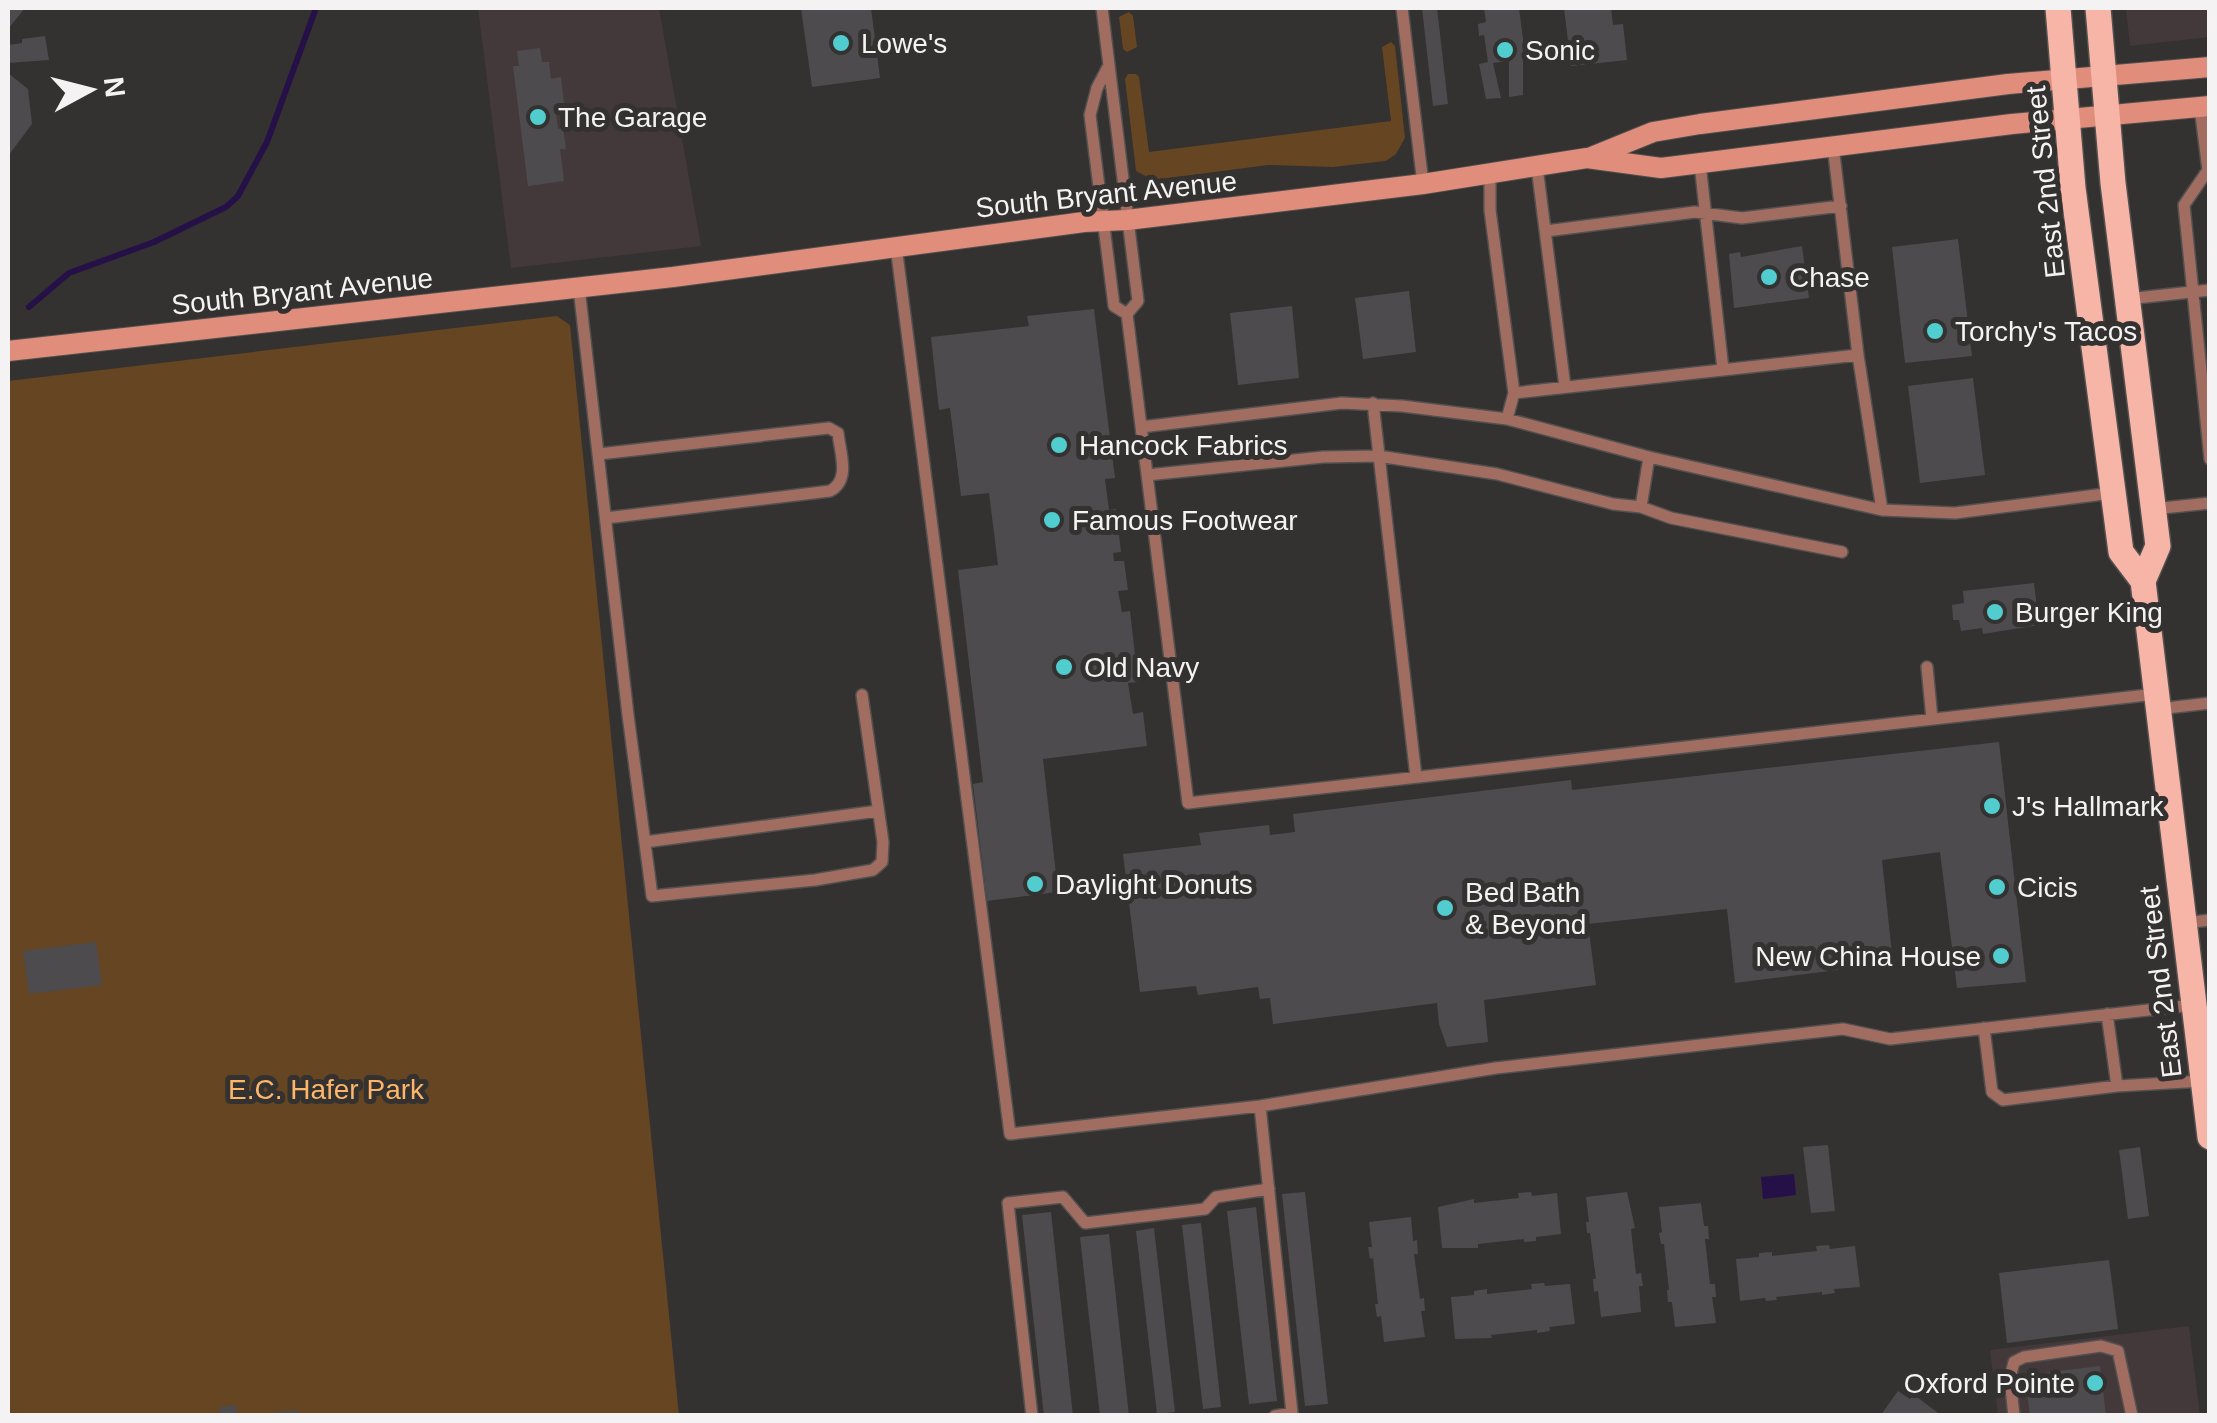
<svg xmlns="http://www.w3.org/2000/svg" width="2217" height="1423" viewBox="0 0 2217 1423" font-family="Helvetica,sans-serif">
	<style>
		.built { fill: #43393b }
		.green { fill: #654522 }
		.water { fill: #251147 }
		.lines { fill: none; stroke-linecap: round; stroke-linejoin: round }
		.stream { stroke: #251147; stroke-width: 6 }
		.building { fill: #4e4b4e }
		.lane-casing { stroke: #535050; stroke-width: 14 }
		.secondary-casing { stroke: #535050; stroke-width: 22 }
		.primary-casing { stroke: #535050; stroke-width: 28 }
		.lane { stroke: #a26d61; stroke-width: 11 }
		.secondary { stroke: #e08e7b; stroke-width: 20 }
		.primary { stroke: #f6b5a6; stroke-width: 25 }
		.poi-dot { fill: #52cdcf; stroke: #343131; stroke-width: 4 }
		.labels { text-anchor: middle; stroke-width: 10; stroke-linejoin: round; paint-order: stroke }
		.poi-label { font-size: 28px; fill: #f4f2f2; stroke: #343131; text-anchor: start }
		.street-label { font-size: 28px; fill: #f4f2f2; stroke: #343131 }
		.park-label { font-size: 28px; fill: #fdb669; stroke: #343131 }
	</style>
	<rect width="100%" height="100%" fill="#343131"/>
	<path class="built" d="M 478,8 L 659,8 L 701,246 L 511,268 Z
		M 2126,8 L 2209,8 L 2209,37 L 2130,46 Z
		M 2189,1326 L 2200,1415 L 1998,1415 L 1990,1350 Z"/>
	<path class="green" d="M 1129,12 L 1133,16 L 1137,47 L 1127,52 L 1123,49 L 1119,17 Z
		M 1391,42 L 1395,46 L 1405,138 L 1396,154 L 1386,161 L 1333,167 L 1268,165 L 1153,180 L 1136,171 L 1125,79 L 1128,74 L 1136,74 L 1139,77 L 1149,152 L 1391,121 L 1382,47 Z
		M 557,316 L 570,325 L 679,1415 L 8,1415 L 8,381 Z"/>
	<path class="water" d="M 1794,1174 L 1796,1195 L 1763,1199 L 1761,1177 Z"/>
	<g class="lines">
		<path class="stream" d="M 29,307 L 69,273 L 154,242 L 226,207 L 238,196 L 267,142 L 316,8"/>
	</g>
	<path class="building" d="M 8,8 L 25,8 L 8,29 Z
		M 801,8 L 871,8 L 880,78 L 812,87 Z
		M 1422,8 L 1437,8 L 1448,104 L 1433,106 Z
		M 1484,8 L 1519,8 L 1523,39 L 1523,95 L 1509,97 L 1509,61 L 1493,63 L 1501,98 L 1486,99 L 1479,64 L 1488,62 L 1484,35 L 1479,36 L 1478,24 L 1486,22 Z
		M 1564,8 L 1611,8 L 1613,25 L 1623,24 L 1627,60 L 1571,66 Z
		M 45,36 L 49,60 L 8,63 L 8,45 L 22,43 L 22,39 Z
		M 540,48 L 542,62 L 549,62 L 551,79 L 561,77 L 564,104 L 555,105 L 558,129 L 563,128 L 566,149 L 560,149 L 564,181 L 528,186 L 513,66 L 519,66 L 517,51 Z
		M 8,73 L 28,89 L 32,124 L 8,156 Z
		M 1958,239 L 1972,356 L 1905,363 L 1892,247 Z
		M 1802,246 L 1809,298 L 1734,308 L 1729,254 L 1740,252 L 1741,257 Z
		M 1409,291 L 1416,352 L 1363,359 L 1355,298 Z
		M 1292,306 L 1299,378 L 1238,385 L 1230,313 Z
		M 1094,309 L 1115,478 L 1105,479 L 1109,510 L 1116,509 L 1121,552 L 1113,553 L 1114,561 L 1124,561 L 1128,590 L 1118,591 L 1122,612 L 1130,611 L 1138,682 L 1128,683 L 1133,714 L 1143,712 L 1147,746 L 1043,759 L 1058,892 L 987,901 L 973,784 L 983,782 L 958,570 L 998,565 L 989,493 L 961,496 L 950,408 L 939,410 L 931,337 L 1029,326 L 1027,316 Z
		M 1973,378 L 1985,475 L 1920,483 L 1908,386 Z
		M 2034,583 L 2039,625 L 1983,634 L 1982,628 L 1961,631 L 1959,620 L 1953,620 L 1952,605 L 1964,603 L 1963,591 Z
		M 1999,742 L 2026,982 L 1957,988 L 1940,852 L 1882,860 L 1893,963 L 1735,983 L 1727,909 L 1588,924 L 1596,985 L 1484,1000 L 1488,1042 L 1447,1047 L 1439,1024 L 1437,1003 L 1273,1024 L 1270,998 L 1260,999 L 1258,987 L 1198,995 L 1196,986 L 1140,992 L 1123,854 L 1201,845 L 1199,833 L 1269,825 L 1270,835 L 1295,832 L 1293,814 L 1571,780 L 1572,790 Z
		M 96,942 L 102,985 L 29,994 L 23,951 Z
		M 1828,1145 L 1835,1211 L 1811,1213 L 1803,1147 Z
		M 2140,1147 L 2149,1216 L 2128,1219 L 2119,1150 Z
		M 1305,1192 L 1328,1404 L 1305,1406 L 1282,1194 Z
		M 1531,1192 L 1532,1196 L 1557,1193 L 1561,1234 L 1536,1237 L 1536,1241 L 1524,1242 L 1524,1239 L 1478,1244 L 1478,1248 L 1442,1248 L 1438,1207 L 1474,1199 L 1474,1203 L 1519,1198 L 1518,1193 Z
		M 1627,1192 L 1635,1228 L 1631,1229 L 1636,1274 L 1641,1273 L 1643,1286 L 1639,1286 L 1641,1312 L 1601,1317 L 1598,1291 L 1594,1292 L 1593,1279 L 1596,1279 L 1590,1233 L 1587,1233 L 1586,1222 L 1589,1222 L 1586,1197 Z
		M 1701,1203 L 1704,1226 L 1708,1226 L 1709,1239 L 1705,1239 L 1710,1284 L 1715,1284 L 1716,1297 L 1712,1297 L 1716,1323 L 1675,1327 L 1672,1302 L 1668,1302 L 1667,1290 L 1669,1290 L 1664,1244 L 1661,1244 L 1659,1233 L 1662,1232 L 1659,1207 Z
		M 1256,1207 L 1277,1401 L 1249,1404 L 1227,1211 Z
		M 1051,1212 L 1073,1416 L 1044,1416 L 1022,1215 Z
		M 1411,1217 L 1413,1241 L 1417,1240 L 1418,1254 L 1414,1254 L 1420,1299 L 1424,1298 L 1425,1311 L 1421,1311 L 1425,1337 L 1384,1342 L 1381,1316 L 1377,1317 L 1375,1304 L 1378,1304 L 1373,1258 L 1370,1259 L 1368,1247 L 1372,1247 L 1369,1222 Z
		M 1201,1223 L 1221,1407 L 1203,1409 L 1182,1225 Z
		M 1154,1228 L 1175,1412 L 1157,1414 L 1136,1231 Z
		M 1109,1234 L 1129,1416 L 1100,1416 L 1080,1237 Z
		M 1829,1245 L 1830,1249 L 1855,1246 L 1860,1287 L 1834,1289 L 1835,1293 L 1822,1295 L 1822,1292 L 1776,1297 L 1777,1300 L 1766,1301 L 1765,1298 L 1740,1301 L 1736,1259 L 1759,1257 L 1759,1253 L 1772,1252 L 1772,1256 L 1817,1251 L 1816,1246 Z
		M 2109,1260 L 2118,1329 L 2007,1343 L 1999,1273 Z
		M 1544,1283 L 1545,1286 L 1570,1284 L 1575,1324 L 1549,1327 L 1550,1331 L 1537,1333 L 1537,1330 L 1491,1335 L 1492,1338 L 1455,1339 L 1451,1297 L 1474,1295 L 1474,1291 L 1487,1289 L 1487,1294 L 1532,1289 L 1531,1284 Z
		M 2100,1366 L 2106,1416 L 2030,1416 L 2025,1375 Z
		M 1898,1391 L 1910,1399 L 1913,1394 L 1942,1416 L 1880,1416 Z
		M 236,1405 L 237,1416 L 220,1416 L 219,1407 Z
		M 297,1410 L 298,1416 L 269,1416 L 269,1413 Z"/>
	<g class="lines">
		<g class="lane-casing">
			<path id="lane" d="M 1102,8 L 1138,301 L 1127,314 L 1188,803 L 2156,694
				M 1402,8 L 1423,184
				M 1109,65 L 1097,88 L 1090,115 L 1114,306 L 1127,314
				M 2200,107 L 2208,170 L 2184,205 L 2210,459
				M 1833,146 L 1858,355
				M 1700,164 L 1723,369
				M 1537,167 L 1565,387
				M 1490,175 L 1490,210 L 1514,393 L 1507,419
				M 1546,231 L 1695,212 L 1742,218 L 1841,206
				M 896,246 L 1010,1134 L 1260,1106 L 1496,1068 L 1843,1029 L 1890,1039 L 2193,1005
				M 579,288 L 628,715 L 652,896 L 815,880 L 873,870 L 882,862 L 883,842 L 862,695
				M 2127,299 L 2210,290
				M 1514,393 L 1858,355 L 1882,510
				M 1373,403 L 1416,777
				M 1141,427 L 1342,403 L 1402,406 L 1507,419 L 1649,457 L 1882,510 L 1955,513 L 2112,493
				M 599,454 L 829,428 L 838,433 C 840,453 851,480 830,491 L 606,518
				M 1147,475 L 1323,457 L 1378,456 L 1497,474 L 1613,504 L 1641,507 L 1671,518 L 1842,552
				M 1641,507 L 1649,457
				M 2153,509 L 2210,503
				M 1927,667 L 1932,719
				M 2158,709 L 2210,703
				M 645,842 L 878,811
				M 2184,923 L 2210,920
				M 2107,1014 L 2117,1086
				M 1984,1028 L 1992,1092 L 2003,1100 L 2117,1086 L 2203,1081
				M 1260,1106 L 1292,1413 L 1275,1416
				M 1032,1416 L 1008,1203 L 1063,1197 L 1085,1223 L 1205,1209 L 1216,1197 L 1269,1189
				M 2014,1416 L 2010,1378 L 2014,1362 L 2024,1357 L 2101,1346 L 2118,1351 L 2132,1416"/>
		</g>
		<g class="secondary-casing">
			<path id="secondary" d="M 1589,158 L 1653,132 L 1700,124 L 2008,84 L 2210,67
				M 8,351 L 673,277 L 1084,222 L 1127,220 L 1423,184 L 1587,158 L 1661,168 L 2012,124 L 2210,106"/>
		</g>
		<g class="primary-casing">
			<path id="primary" d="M 2058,8 L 2073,188 L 2121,552 L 2143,581
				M 2098,8 L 2113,183 L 2158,546 L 2143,581 L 2210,1137"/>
		</g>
		<use href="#lane" class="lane"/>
		<use href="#secondary" class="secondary"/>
		<use href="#primary" class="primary"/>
	</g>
	<g class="poi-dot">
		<circle cx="841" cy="43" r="10"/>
		<circle cx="1505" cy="50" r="10"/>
		<circle cx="538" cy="117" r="10"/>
		<circle cx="1769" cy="277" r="10"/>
		<circle cx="1935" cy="331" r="10"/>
		<circle cx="1059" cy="445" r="10"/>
		<circle cx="1052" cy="520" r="10"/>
		<circle cx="1995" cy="612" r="10"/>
		<circle cx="1064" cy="667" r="10"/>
		<circle cx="1992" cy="806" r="10"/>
		<circle cx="1035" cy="884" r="10"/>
		<circle cx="1997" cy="887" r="10"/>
		<circle cx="1445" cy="908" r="10"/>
		<circle cx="2001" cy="956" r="10"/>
		<circle cx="2095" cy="1383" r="10"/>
	</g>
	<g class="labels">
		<g class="poi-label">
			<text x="861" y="53">Lowe's</text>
			<text x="1525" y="60">Sonic</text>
			<text x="558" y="127">The Garage</text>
			<text x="1789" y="287">Chase</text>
			<text x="1955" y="341">Torchy's Tacos</text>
			<text x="1079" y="455">Hancock Fabrics</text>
			<text x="1072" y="530">Famous Footwear</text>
			<text x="2015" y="622">Burger King</text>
			<text x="1084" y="677">Old Navy</text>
			<text x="2012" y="816">J's Hallmark</text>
			<text x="1055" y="894">Daylight Donuts</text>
			<text x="2017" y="897">Cicis</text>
			<text x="1465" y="902">Bed Bath<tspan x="1465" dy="32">&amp; Beyond</tspan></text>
			<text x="1981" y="966" text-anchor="end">New China House</text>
			<text x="2075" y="1393" text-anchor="end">Oxford Pointe</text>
		</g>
		<g class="street-label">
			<text transform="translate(2045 182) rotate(-96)" y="10">East 2nd Street</text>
			<text transform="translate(1106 194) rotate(-6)" y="10">South Bryant Avenue</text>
			<text transform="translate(302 291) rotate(-6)" y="10">South Bryant Avenue</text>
			<text transform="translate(2160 982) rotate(-97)" y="10">East 2nd Street</text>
		</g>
		<g class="park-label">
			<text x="326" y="1099">E.C. Hafer Park</text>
		</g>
	</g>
	<rect width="2217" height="1423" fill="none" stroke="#f4f2f2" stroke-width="20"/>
	<g transform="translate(90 90) rotate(83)" stroke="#343131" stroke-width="8" paint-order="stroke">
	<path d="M0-8L18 38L0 25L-18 38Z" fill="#f4f2f2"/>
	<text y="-15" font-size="28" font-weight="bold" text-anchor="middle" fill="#f4f2f2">N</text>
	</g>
</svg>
